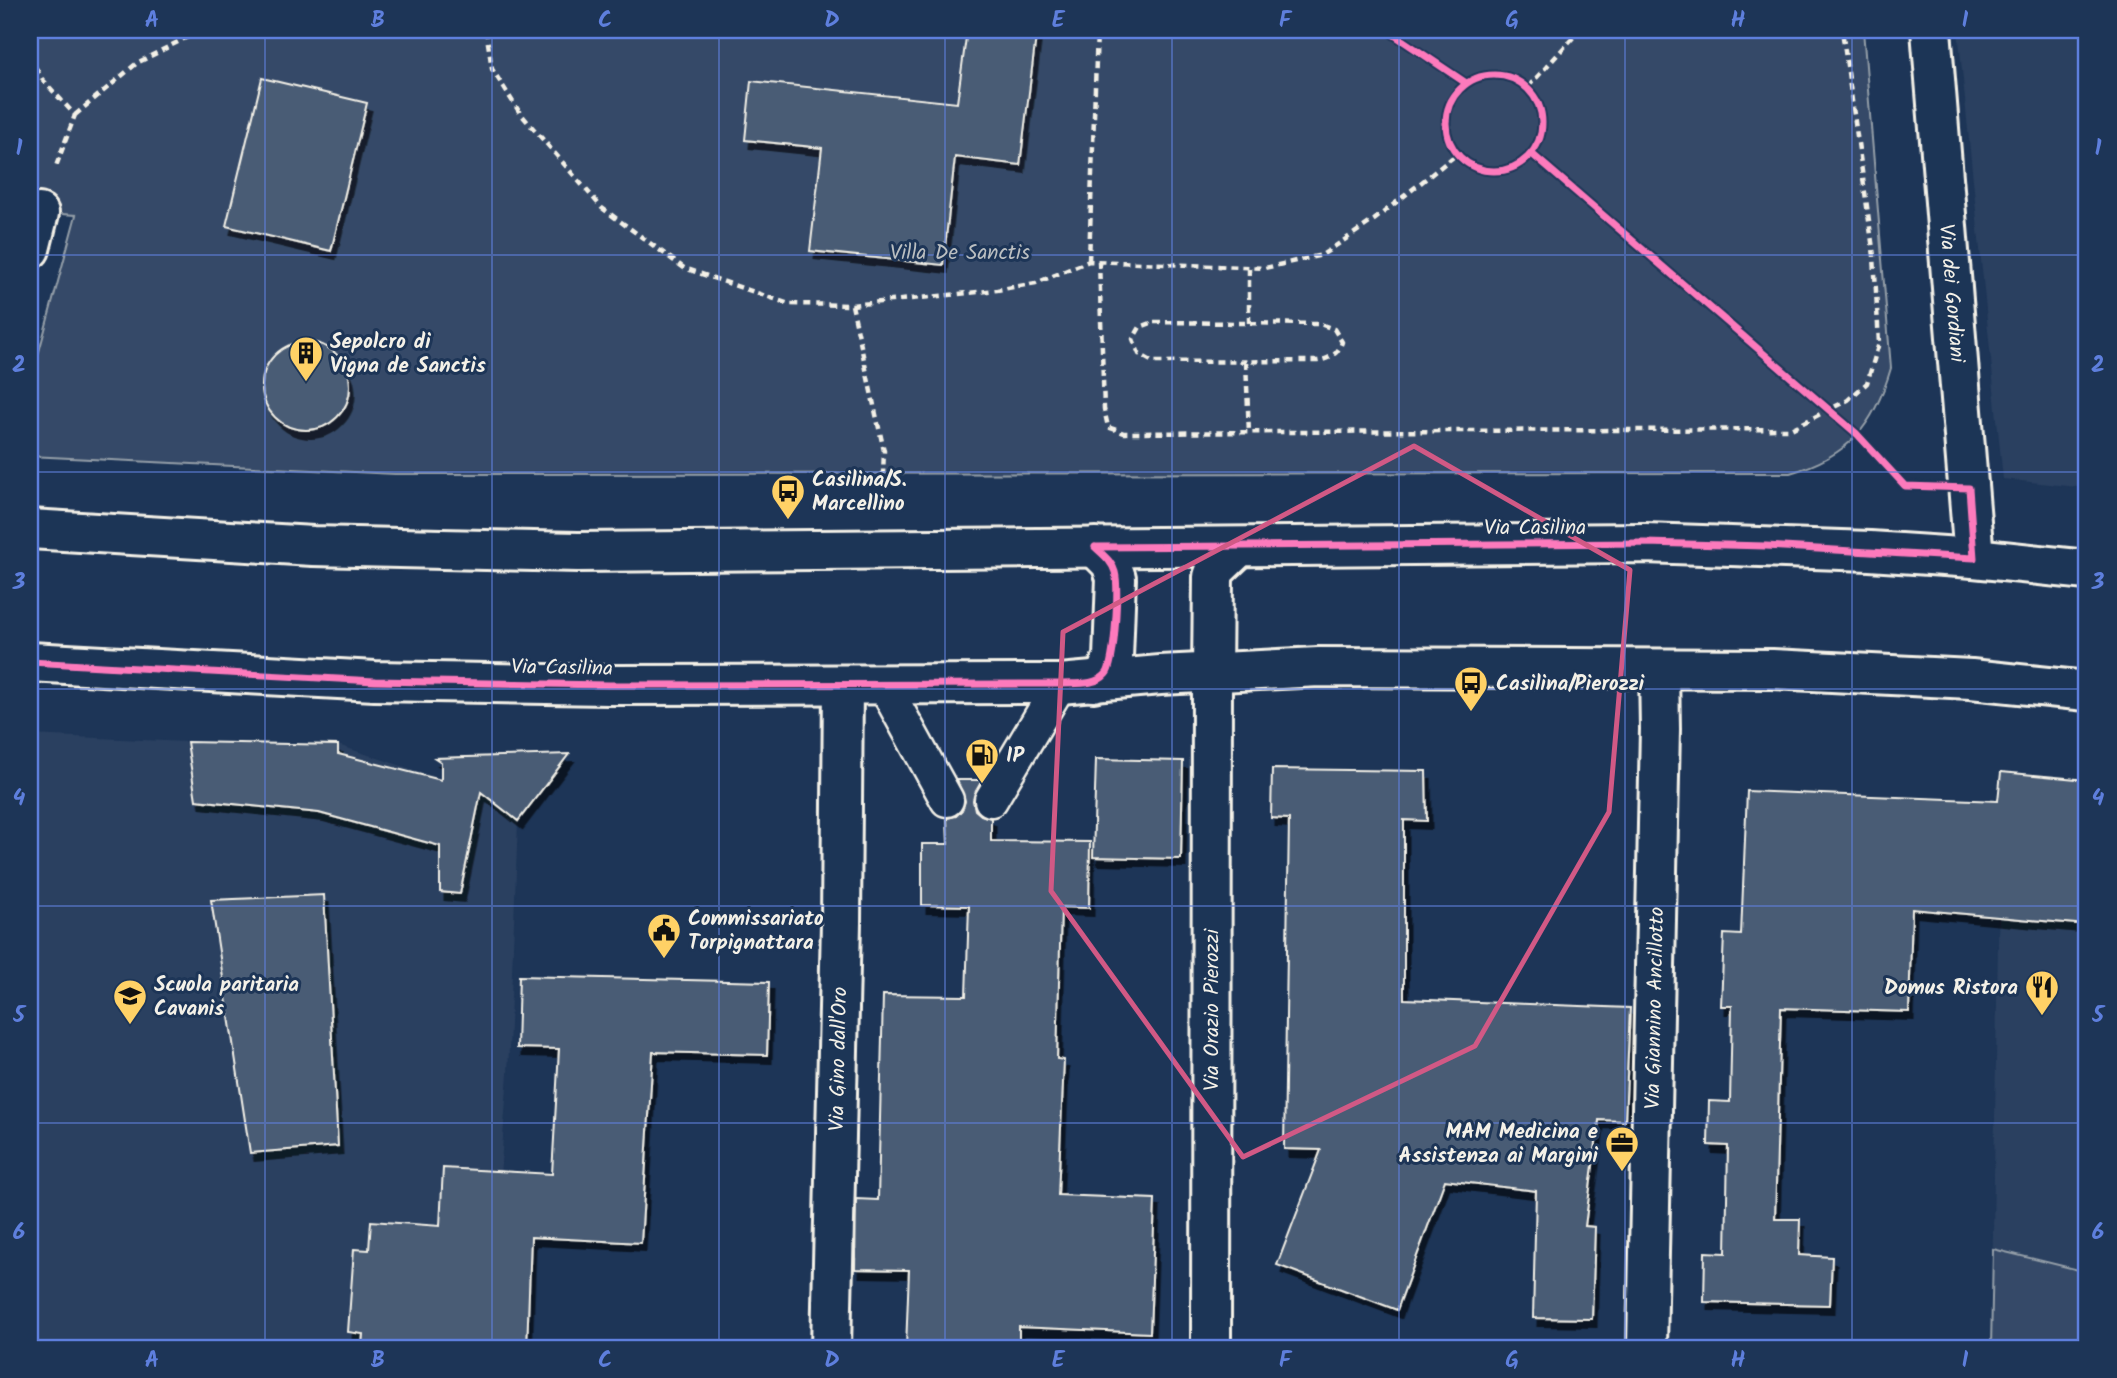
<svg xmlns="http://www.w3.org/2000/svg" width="2117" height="1378" viewBox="0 0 2117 1378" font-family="Kalam,sans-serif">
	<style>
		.built { fill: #2a4060 }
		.green { fill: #354a67; stroke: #949ea8; stroke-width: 2 }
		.building { fill: #485b74; stroke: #f4f1e8; stroke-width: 2; filter: url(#shadow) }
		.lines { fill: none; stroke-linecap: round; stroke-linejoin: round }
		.service-casing { stroke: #f4f1e8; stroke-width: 37 }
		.minor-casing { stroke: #f4f1e8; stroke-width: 44 }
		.tertiary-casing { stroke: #f4f1e8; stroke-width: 44 }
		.secondary-casing { stroke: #f4f1e8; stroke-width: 44 }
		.path { stroke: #f4f1e8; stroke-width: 4.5; stroke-dasharray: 7 5; stroke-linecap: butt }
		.service { stroke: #1d3557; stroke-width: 32 }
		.minor { stroke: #1d3557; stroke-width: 38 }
		.tertiary { stroke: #1d3557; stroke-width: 38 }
		.secondary { stroke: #1d3557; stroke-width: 38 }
		.cycleway-casing { stroke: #1d3557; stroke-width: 11 }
		.cycleway { stroke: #fd7abc; stroke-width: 7 }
		.marked { fill: none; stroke: #d15985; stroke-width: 5; stroke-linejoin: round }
		.grid { fill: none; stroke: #5e7fdd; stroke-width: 2; stroke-opacity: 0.55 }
		.labels { text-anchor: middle; stroke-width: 6; stroke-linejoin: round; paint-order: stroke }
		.park-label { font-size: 21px; fill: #bbbfc1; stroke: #1d3557 }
		.street-label { font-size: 21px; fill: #f4f1e8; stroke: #1d3557 }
		.poi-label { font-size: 21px; font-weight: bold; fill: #f4f1e8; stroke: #1d3557; text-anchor: start }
		.neatline { fill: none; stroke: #5e7fdd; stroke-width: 2.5 }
		.grid-label { font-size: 23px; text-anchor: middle; font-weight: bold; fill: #5e7fdd }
	</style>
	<defs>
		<filter id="shadow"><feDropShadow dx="4.5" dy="8" stdDeviation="0" flood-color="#0009"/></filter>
	</defs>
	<rect width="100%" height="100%" fill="#1d3557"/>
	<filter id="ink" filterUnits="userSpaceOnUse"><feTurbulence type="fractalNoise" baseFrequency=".0143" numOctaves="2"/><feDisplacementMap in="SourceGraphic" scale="14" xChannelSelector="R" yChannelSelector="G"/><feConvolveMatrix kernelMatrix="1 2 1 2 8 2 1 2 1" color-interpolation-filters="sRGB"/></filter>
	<g filter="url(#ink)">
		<path class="built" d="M 1958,30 L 2087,30 L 2087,488 L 2003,479 Z
			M 30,735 L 187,742 L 338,745 L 481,792 L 518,821 L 508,1074 L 494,1252 L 531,1254 L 527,1348 L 30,1348 Z
			M 2001,772 L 2087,784 L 2087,1348 L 1991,1348 Z"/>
		<path class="green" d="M 30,30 L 1863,30 L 1891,368 C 1874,426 1849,456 1790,473 L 395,474 L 30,456 L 30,385 L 76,215 L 30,212 Z
			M 1993,1249 L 2087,1272 L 2087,1348 L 1991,1348 Z"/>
		<path class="building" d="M 967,30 L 1036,36 L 1020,165 L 955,157 L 943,265 L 810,251 L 822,148 L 745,140 L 751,81 L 957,103 Z
			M 262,78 L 367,103 L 331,251 L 226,226 Z
			M262 386a44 44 0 1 1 88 0a44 44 0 1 1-88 0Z
			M 187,742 L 338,745 L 338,754 L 441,780 L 441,762 L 435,758 L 569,754 L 518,821 L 481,792 L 460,894 L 440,892 L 440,846 L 319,813 L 196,800 Z
			M 1096,759 L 1183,761 L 1181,859 L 1093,857 Z
			M 1272,769 L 1426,771 L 1427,821 L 1404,820 L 1404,999 L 1630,1008 L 1625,1121 L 1599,1120 L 1585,1226 L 1595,1227 L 1592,1319 L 1533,1318 L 1536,1191 L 1445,1180 L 1397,1310 L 1277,1265 L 1321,1150 L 1284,1149 L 1289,819 L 1271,818 Z
			M 2001,772 L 2087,780 L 2087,925 L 1912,909 L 1909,1012 L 1781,1008 L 1775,1219 L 1800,1219 L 1799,1255 L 1832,1257 L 1830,1305 L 1704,1302 L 1705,1252 L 1726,1253 L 1728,1146 L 1708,1145 L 1709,1101 L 1730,1102 L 1732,1006 L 1721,1006 L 1724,934 L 1741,935 L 1747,791 L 1998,801 Z
			M 957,780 L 982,780 L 973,800 L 975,810 L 981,815 L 991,818 L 991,841 L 1090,842 L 1089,908 L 1061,907 L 1057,1059 L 1064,1060 L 1058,1195 L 1155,1199 L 1150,1333 L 1019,1327 L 1019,1348 L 906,1348 L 909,1270 L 855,1269 L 856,1199 L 878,1200 L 883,995 L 966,996 L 969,906 L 922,905 L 922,844 L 948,844 L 947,818 L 956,816 L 962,810 L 965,801 Z
			M 324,895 L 338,1146 L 250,1153 L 211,900 Z
			M 519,976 L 769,982 L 767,1055 L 653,1052 L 641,1243 L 531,1237 L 527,1348 L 362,1348 L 363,1334 L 348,1332 L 354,1249 L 369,1250 L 371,1221 L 440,1226 L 443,1168 L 552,1174 L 559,1049 L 517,1048 Z"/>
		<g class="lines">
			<g class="service-casing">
				<path id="service" d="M 884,685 L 947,800
					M 991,800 L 1060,684"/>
			</g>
			<g class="minor-casing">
				<g id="minor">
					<path d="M 30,249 L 39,213"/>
					<path id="s1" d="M 831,1348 L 841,923 L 843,685"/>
					<path id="s2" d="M 1211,1348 L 1212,673"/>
					<path id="s3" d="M 1647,1348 L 1660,729 L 1659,669"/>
				</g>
			</g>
			<g class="tertiary-casing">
				<g id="tertiary">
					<path id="s4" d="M 1931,30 L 1974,558"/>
					<path d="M 1212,673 L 1213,577 L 1216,569 L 1239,547"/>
					<path d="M 1093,682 L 1105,676 L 1113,658 L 1116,578 L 1111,563 L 1095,547"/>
				</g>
			</g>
			<g class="secondary-casing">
				<path id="secondary" d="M 30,529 L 313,546 L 578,552 L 1645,543 L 1870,551 L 1974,558 L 2087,570
					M 30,662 L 375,681 L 609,685 L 1060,684 L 1160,675 L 1319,667 L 1772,669 L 1971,679 L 2087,691"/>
			</g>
			<path class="path" d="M 486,30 L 492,69 L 520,113 L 602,208 L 684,268 L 789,304 L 852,305 L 997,290 L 1036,283 L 1089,261 L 1265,268 L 1322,255 L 1374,220 L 1457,154
				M 1387,30 L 1466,83
				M 30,57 L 42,79 L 75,115 L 55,169
				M1446 123a48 48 0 1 1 96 0a48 48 0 1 1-96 0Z
				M 1528,87 L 1580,30
				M 75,115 L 137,63 L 201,30
				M 1532,154 L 1857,434 L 1905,486
				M 1089,261 L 1097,30
				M 1099,261 L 1104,409 L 1108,427 L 1124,433 L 1791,429 L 1848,400 L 1867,383 L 1879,343 L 1874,256 L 1842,30
				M 852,305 L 884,451 L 883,474
				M 1154,322 L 1320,324 L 1334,329 L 1342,342 C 1338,354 1330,359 1317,361 L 1153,362 L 1139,354 L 1133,339 L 1140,327 Z
				M 1249,323 L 1249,267
				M 1246,362 L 1249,433"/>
			<use href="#service" class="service"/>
			<use href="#minor" class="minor"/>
			<use href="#tertiary" class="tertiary"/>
			<use href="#secondary" class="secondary"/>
			<g class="cycleway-casing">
				<path id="cycleway" d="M 1387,30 L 1466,83
					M1446 123a48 48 0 1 1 96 0a48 48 0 1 1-96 0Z
					M 1095,547 L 1645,543 L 1766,546 L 1974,558 L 1969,488 L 1905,486 L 1857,434 L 1532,154
					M 30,662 L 375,681 L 609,685 L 1060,684 C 1075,683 1096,686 1106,674 C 1115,665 1119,586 1115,572 C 1112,561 1103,555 1095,547"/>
			</g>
			<use href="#cycleway" class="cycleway"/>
		</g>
	</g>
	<path class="marked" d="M 1414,446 L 1630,570 L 1609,812 L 1475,1046 L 1243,1157 L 1051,891 L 1063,632 Z"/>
	<path class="grid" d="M 265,30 L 265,1348M 492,30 L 492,1348M 719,30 L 719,1348M 945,30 L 945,1348M 1172,30 L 1172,1348M 1399,30 L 1399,1348M 1625,30 L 1625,1348M 1852,30 L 1852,1348M 30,255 L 2087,255M 30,472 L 2087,472M 30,689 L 2087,689M 30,906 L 2087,906M 30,1123 L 2087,1123"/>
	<defs>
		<g id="building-pin" transform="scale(1.75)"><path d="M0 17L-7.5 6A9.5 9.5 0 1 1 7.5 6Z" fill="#ffd166" stroke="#1d3557"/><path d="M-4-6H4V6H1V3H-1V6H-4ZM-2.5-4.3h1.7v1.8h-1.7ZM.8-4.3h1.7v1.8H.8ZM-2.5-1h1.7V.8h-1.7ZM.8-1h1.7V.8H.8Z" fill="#111"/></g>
		<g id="bus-pin" transform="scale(1.75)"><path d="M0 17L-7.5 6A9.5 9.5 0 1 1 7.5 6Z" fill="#ffd166" stroke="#1d3557"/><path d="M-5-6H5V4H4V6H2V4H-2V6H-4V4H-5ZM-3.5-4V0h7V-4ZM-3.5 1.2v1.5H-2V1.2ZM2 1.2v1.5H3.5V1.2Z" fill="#111"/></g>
		<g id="fuel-pin" transform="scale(1.75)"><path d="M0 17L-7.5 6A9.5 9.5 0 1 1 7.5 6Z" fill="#ffd166" stroke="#1d3557"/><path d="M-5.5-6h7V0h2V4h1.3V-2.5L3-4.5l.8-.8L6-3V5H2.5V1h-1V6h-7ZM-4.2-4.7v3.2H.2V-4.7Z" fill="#111"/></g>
		<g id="civic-pin" transform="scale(1.75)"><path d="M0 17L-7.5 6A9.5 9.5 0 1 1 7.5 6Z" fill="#ffd166" stroke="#1d3557"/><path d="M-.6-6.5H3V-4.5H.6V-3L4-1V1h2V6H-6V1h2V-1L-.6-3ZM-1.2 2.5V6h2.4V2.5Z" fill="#111"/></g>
		<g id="restaurant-pin" transform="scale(1.75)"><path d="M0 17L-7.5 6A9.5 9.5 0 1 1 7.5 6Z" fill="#ffd166" stroke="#1d3557"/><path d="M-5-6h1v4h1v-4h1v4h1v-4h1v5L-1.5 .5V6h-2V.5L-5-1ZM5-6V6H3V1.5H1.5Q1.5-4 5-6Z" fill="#111"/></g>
		<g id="school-pin" transform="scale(1.75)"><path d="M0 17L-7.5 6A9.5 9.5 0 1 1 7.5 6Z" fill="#ffd166" stroke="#1d3557"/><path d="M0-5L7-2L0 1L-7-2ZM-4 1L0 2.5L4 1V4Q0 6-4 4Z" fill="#111"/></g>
		<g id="office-pin" transform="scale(1.75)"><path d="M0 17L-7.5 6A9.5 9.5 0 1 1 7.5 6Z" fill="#ffd166" stroke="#1d3557"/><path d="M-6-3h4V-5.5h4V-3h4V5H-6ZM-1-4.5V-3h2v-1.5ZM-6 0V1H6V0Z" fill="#111"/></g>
	</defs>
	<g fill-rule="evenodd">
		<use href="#building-pin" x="306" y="353"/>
		<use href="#bus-pin" x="788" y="491"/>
		<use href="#bus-pin" x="1471" y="683"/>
		<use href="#fuel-pin" x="982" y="755"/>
		<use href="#civic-pin" x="664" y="930"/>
		<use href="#restaurant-pin" x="2042" y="987"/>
		<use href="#school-pin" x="130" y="996"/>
		<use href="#office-pin" x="1622" y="1143"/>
	</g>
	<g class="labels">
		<g class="park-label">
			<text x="960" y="259">Villa De Sanctis</text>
		</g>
		<g class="street-label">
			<text dy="7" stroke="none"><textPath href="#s4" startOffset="264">Via dei Gordiani</textPath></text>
			<text x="1535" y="534">Via Casilina</text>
			<text transform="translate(562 667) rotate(1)" y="7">Via Casilina</text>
			<text dy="7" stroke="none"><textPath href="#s3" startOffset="340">Via Giannino Ancillotto</textPath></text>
			<text dy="7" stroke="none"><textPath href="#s2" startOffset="338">Via Orazio Pierozzi</textPath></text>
			<text dy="7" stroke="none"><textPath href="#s1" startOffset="289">Via Gino dall'Oro</textPath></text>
		</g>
		<g class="poi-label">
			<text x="330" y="348">Sepolcro di<tspan x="330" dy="24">Vigna de Sanctis</tspan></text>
			<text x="812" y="486">Casilina/S.<tspan x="812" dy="24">Marcellino</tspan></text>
			<text x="1496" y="690">Casilina/Pierozzi</text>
			<text x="1006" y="762">IP</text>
			<text x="688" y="925">Commissariato<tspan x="688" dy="24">Torpignattara</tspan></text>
			<text x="154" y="991">Scuola paritaria<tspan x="154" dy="24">Cavanis</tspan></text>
			<text x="2018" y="994" text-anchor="end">Domus Ristora</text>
			<text x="1598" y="1138" text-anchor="end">MAM Medicina e<tspan x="1598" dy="24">Assistenza ai Margini</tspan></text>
		</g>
	</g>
	<rect width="2117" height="1378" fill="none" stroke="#1d3557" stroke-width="77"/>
	<rect x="38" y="38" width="2040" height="1302" class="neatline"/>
	<g class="grid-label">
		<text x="152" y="27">A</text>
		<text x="378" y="27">B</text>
		<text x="605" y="27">C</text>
		<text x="832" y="27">D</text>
		<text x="1058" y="27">E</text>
		<text x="1285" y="27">F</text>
		<text x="1512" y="27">G</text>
		<text x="1738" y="27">H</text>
		<text x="1965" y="27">I</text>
		<text x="19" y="155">1</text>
		<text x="2098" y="155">1</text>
		<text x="19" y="372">2</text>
		<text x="2098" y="372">2</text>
		<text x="19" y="589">3</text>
		<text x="2098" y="589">3</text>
		<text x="19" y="805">4</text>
		<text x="2098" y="805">4</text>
		<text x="19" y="1022">5</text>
		<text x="2098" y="1022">5</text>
		<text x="19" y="1239">6</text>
		<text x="2098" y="1239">6</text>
		<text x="152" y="1367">A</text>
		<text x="378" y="1367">B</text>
		<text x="605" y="1367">C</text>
		<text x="832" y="1367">D</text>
		<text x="1058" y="1367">E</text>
		<text x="1285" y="1367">F</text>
		<text x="1512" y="1367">G</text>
		<text x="1738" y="1367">H</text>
		<text x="1965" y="1367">I</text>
	</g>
</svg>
